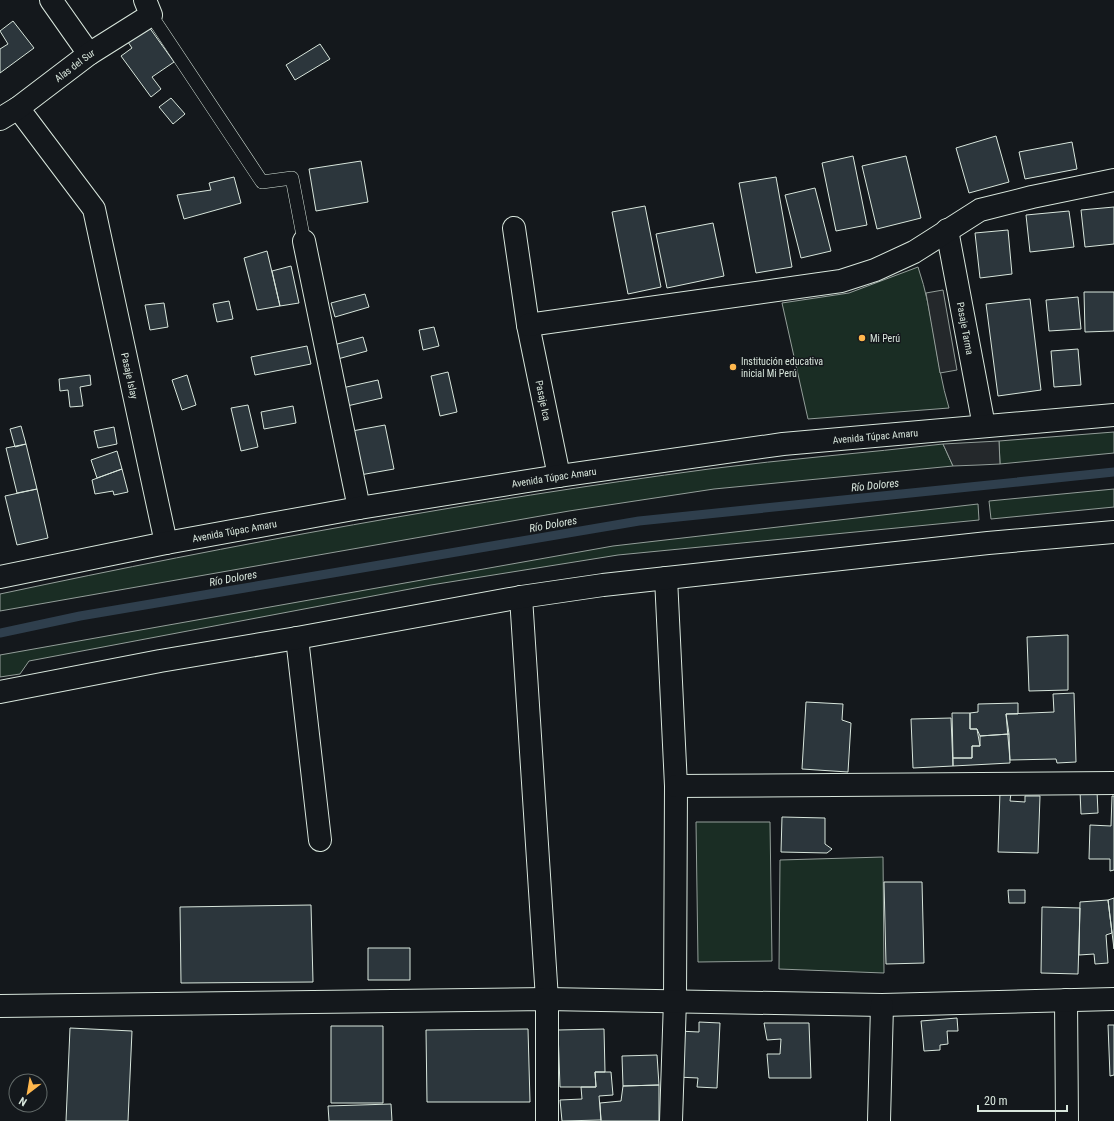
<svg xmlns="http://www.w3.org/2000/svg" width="1114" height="1121" viewBox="0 0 1114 1121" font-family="'Roboto Condensed',sans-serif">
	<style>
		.green { fill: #1a2d24; stroke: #939e99 }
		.parking { fill: #24282b; stroke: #939e99 }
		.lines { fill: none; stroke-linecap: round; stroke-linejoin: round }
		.stream { stroke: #2f3f4d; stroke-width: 9 }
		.building { fill: #2c363c; stroke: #d8e6dc }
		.service-casing { stroke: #d8e6dc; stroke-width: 14 }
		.minor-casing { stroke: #d8e6dc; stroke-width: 24 }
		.tertiary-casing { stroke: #d8e6dc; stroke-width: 24 }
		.service { stroke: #14181c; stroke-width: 13 }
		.minor { stroke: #14181c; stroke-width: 22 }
		.tertiary { stroke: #14181c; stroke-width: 22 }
		.poi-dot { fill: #ffb74d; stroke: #14181c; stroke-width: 1.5 }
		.labels { text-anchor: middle; stroke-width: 3; stroke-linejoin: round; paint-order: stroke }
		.street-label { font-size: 10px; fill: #d8e6dc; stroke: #14181c }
		.poi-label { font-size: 10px; fill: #d8e6dc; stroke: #14181c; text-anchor: start }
		.water-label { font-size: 11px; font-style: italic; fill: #d8e6dc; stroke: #14181c }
	</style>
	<rect width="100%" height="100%" fill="#14181c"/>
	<path class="green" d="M 918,267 C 934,313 935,362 949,408 L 808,419 L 782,303 L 849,293 Z
		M 1114,432 L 1114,453 L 1000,464 L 999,441 Z
		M 943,444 L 953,466 L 714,489 L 569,511 L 0,611 L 0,594 C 235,544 471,501 709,469 C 787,459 865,453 943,444 Z
		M 1114,489 L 1114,507 L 991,519 L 989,501 Z
		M 978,504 L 979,520 L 618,555 L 431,585 L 29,661 L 20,674 L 0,677 L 0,655 L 613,546 Z
		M 696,822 L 770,822 L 772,961 L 698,962 Z
		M 883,857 L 884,973 L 779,969 L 780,860 Z"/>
	<path class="parking" d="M 943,290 L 957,370 L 940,373 L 926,293 Z
		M 999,441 L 1000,464 L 979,465 L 953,466 L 943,444 Z"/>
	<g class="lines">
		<path class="stream" d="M 0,633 L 80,616 L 639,521 L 1114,472"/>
	</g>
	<path class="building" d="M 13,21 L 34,48 L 0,73 L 0,49 L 8,44 L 0,31 Z
		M 149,27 L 174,62 L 152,77 L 161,89 L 151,97 L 121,56 L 132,48 L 128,42 Z
		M 320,44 L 330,59 L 295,80 L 286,65 Z
		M 171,98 L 185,114 L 173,124 L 159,107 Z
		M 996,136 L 1009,182 L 969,193 L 956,148 Z
		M 1072,142 L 1077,169 L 1025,179 L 1019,152 Z
		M 853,156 L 867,225 L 836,231 L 822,163 Z
		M 906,156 L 921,218 L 877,229 L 862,166 Z
		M 361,161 L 368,202 L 316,211 L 309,169 Z
		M 234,177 L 241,203 L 184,219 L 177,195 L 211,190 L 209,183 Z
		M 776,177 L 792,267 L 756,273 L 739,183 Z
		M 815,188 L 831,251 L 801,258 L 785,195 Z
		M 645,206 L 661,287 L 628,294 L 612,212 Z
		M 1114,207 L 1114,244 L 1085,247 L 1081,210 Z
		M 1069,211 L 1074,247 L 1030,252 L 1026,215 Z
		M 713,223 L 724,276 L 667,288 L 656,234 Z
		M 1008,230 L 1012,274 L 980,278 L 975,233 Z
		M 267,251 L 280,306 L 257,310 L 244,258 Z
		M 291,266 L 299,303 L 280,306 L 272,271 Z
		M 1084,292 L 1114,292 L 1114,331 L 1085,332 Z
		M 365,294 L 369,307 L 335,317 L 331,303 Z
		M 1078,297 L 1081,329 L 1049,331 L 1046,300 Z
		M 1030,299 L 1041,390 L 998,396 L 986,304 Z
		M 229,301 L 233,319 L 217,322 L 213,304 Z
		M 164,303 L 168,327 L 150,330 L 145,305 Z
		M 434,327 L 439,346 L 423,350 L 419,330 Z
		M 363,337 L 367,351 L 334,360 L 330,346 Z
		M 307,346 L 311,364 L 255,375 L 251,357 Z
		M 1078,349 L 1081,385 L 1054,387 L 1051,351 Z
		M 448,372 L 457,412 L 440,416 L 431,376 Z
		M 90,375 L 91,385 L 80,387 L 83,406 L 70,407 L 68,390 L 60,391 L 59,379 Z
		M 187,375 L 196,405 L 182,410 L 172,380 Z
		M 378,380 L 382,398 L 347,406 L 342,388 Z
		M 248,405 L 258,447 L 241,451 L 231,408 Z
		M 293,406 L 296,423 L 264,429 L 261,412 Z
		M 385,425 L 394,469 L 360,475 L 352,431 Z
		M 21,426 L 26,444 L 15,447 L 10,429 Z
		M 114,427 L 117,444 L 98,448 L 94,431 Z
		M 26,444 L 37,489 L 17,493 L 6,448 Z
		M 117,451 L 122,469 L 97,478 L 91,460 Z
		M 122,469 L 128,492 L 114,495 L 113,491 L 95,494 L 92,480 Z
		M 37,489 L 48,538 L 17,545 L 5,496 Z
		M 1068,635 L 1068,690 L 1029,691 L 1027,637 Z
		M 1074,693 L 1076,762 L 1057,763 L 1056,759 L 1010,760 L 1006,714 L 1054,712 L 1053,694 Z
		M 806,702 L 843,704 L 842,720 L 851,723 L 848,772 L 802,769 Z
		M 1018,703 L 1018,714 L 1006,714 L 1009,734 L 980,736 L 977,729 L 970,729 L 970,713 L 978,712 L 978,704 Z
		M 952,713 L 970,713 L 970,729 L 977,729 L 980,746 L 972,746 L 972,758 L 953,758 Z
		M 951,718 L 953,766 L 913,768 L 911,719 Z
		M 1009,734 L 1010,763 L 953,766 L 953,758 L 972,758 L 972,746 L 980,746 L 980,736 Z
		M 1080,791 L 1097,791 L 1098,813 L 1081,814 Z
		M 1000,792 L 1011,793 L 1010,801 L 1025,802 L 1025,796 L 1040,796 L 1038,853 L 998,852 Z
		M 1112,796 L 1114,796 L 1114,870 L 1110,871 L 1110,859 L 1089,859 L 1090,825 L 1111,826 Z
		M 782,817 L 825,818 L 825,844 L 832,849 L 827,853 L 781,852 Z
		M 884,882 L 922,882 L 924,963 L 886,964 Z
		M 1008,890 L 1025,890 L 1025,903 L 1009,903 Z
		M 1114,898 L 1114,949 L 1108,900 Z
		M 1108,900 L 1112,933 L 1106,935 L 1108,963 L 1095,964 L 1094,954 L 1079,955 L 1080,902 Z
		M 311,905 L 313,982 L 181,983 L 180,907 Z
		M 1042,907 L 1080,908 L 1078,974 L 1041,973 Z
		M 368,948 L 410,948 L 410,980 L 368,980 Z
		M 957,1018 L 958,1031 L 947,1031 L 948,1044 L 940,1045 L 940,1050 L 924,1051 L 921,1021 Z
		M 699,1022 L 720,1023 L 717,1088 L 697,1087 L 698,1078 L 677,1077 L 678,1031 L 699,1032 Z
		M 764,1023 L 809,1023 L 811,1078 L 769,1078 L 767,1054 L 780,1054 L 781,1039 L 767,1040 Z
		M 1108,1025 L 1114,1025 L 1114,1075 L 1110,1076 Z
		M 331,1026 L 383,1026 L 383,1103 L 331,1103 Z
		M 70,1028 L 132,1031 L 128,1121 L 66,1121 Z
		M 528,1029 L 530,1102 L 427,1102 L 426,1030 Z
		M 604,1029 L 605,1072 L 595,1072 L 596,1087 L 560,1087 L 558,1030 Z
		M 657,1055 L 659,1085 L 623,1086 L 622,1056 Z
		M 595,1072 L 611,1072 L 613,1095 L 599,1096 L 601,1120 L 562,1121 L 560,1100 L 582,1099 L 581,1087 L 596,1087 Z
		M 659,1085 L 659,1121 L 601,1121 L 600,1103 L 621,1101 L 623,1086 Z
		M 391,1104 L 392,1121 L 329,1121 L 328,1106 Z"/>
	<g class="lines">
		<g class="service-casing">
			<path id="service" d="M 151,15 L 262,182 L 292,178 L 304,241"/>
		</g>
		<g class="minor-casing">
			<g id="minor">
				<path d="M 51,0 L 89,54"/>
				<path id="s1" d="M 18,108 L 94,209 L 166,543"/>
				<path id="s2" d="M 0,119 L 18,108 L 89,54 L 151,15 L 145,0"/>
				<path id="s3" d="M 514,228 L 528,325 L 559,476"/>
				<path id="s4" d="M 947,230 L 984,426"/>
				<path d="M 304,241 L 359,508"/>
				<path d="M 528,325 L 841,281 L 875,270 L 914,252 L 980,210 L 1032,197 L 1114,180"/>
				<path d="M 666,578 L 676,786 L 675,1000 L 671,1121"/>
				<path d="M 521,597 L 547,999 L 547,1121"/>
				<path d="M 297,638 L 320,840"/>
				<path d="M 676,786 L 1114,783"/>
				<path d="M 1066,1000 L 1067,1121"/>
				<path d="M 0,1006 L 547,999 L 882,1005 L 1114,999"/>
				<path d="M 879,1121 L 882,1005"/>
			</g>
		</g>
		<g class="tertiary-casing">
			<g id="tertiary">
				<path id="s5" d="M 0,577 L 166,543 L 359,508 L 559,476 L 783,444 L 1114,415"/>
				<path d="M 0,692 L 160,661 L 297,638 L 521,597 L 603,585 L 988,543 L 1114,532"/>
			</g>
		</g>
		<use href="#service" class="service"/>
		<use href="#minor" class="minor"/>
		<use href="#tertiary" class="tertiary"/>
	</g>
	<g class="poi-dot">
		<circle cx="862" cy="338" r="4"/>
		<circle cx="733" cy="367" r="4"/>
	</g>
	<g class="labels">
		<g class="street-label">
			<text dy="4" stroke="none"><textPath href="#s2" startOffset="92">Alas del Sur</textPath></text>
			<text dy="4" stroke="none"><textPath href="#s4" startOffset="100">Pasaje Tarma</textPath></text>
			<text dy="4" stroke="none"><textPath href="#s1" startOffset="297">Pasaje Islay</textPath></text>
			<text dy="4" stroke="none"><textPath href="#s3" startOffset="175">Pasaje Ica</textPath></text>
			<text dy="4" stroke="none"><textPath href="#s5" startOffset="887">Avenida Túpac Amaru</textPath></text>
			<text dy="4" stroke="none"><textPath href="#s5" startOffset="563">Avenida Túpac Amaru</textPath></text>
			<text dy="4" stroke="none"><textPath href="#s5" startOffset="239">Avenida Túpac Amaru</textPath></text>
		</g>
		<g class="poi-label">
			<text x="870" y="342">Mi Perú</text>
			<text x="741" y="365">Institución educativa<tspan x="741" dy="12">inicial Mi Perú</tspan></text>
		</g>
		<g class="water-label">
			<text transform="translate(875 485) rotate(-6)" y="4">Río Dolores</text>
			<text transform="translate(553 524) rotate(-10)" y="4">Río Dolores</text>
			<text transform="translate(233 578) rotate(-10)" y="4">Río Dolores</text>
		</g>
	</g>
	<g transform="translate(28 1093) rotate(211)"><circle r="19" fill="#14181c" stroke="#626a69"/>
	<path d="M0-3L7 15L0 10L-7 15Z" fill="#ffb74d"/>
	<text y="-6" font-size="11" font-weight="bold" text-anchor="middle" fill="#d8e6dc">N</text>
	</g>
	<path d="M978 1105v6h89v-6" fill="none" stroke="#d8e6dc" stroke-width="2"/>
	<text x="984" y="1105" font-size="12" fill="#d8e6dc" stroke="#14181c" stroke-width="3" paint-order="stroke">20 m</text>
</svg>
